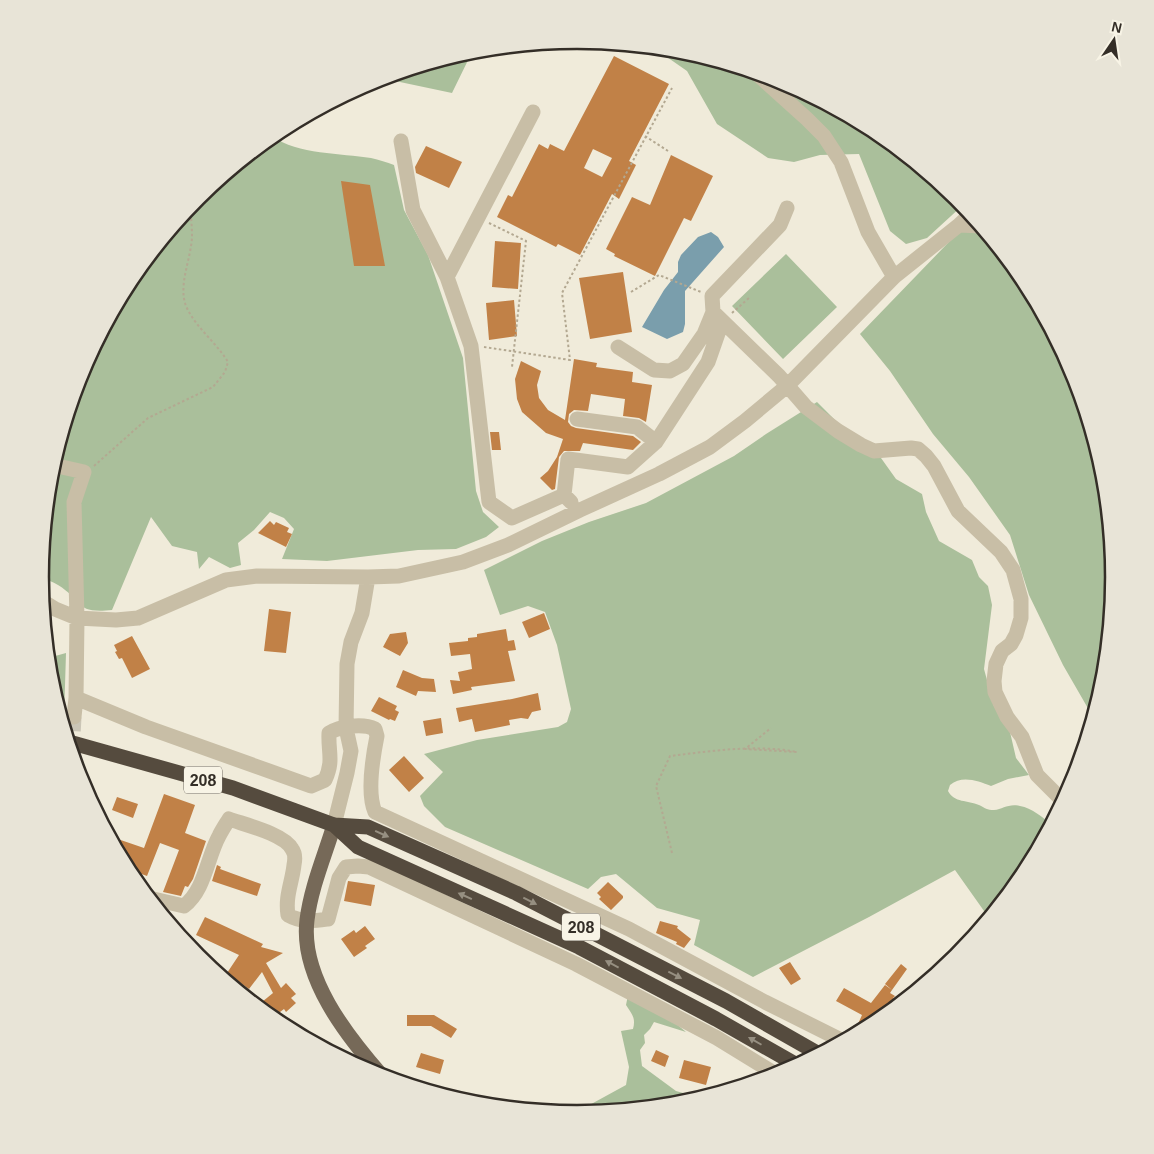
<svg xmlns="http://www.w3.org/2000/svg" width="1154" height="1154" viewBox="0 0 1154 1154" font-family="Helvetica,sans-serif">
	<style>
		.green { fill: #aabf9b }
		.water { fill: #7a9eac }
		.building { fill: #c18147; fill-rule: evenodd }
		.lines { fill: none; stroke-linecap: round; stroke-linejoin: round }
		.minor-tunnel { stroke: #cac5b6; stroke-width: 15; stroke-dasharray: 15 8; stroke-linecap: butt }
		.path { stroke: #b3a891; stroke-width: 2; stroke-dasharray: 2.5 2.5; stroke-linecap: butt }
		.minor { stroke: #c8bea6; stroke-width: 15 }
		.major { stroke: #766958; stroke-width: 15 }
		.highway { stroke: #554b3e; stroke-width: 15 }
		.oneway { fill: #968f81 }
		.labels { text-anchor: middle; stroke-width: 4; stroke-linejoin: round; paint-order: stroke }
		.shield { fill: #f8f4e6; stroke: #6f6960; stroke-width: 1 }
		.shield-label { font-size: 16px; font-weight: bold; fill: #342e27 }
		.rim { fill: none; stroke: #342e27; stroke-width: 2.5 }
	</style>
	<rect width="100%" height="100%" fill="#f0ebda"/>
	<path class="green" d="M 654,48 L 682,50 L 783,81 L 876,131 L 957,197 L 963,205 L 927,238 L 906,244 L 890,231 L 859,154 L 820,155 L 794,162 L 768,158 L 717,124 L 687,71 Z
		M 473,50 L 452,93 L 381,78 Z
		M 272,136 C 298,155 341,153 371,158 C 379,160 387,162 394,165 L 404,210 L 428,255 L 463,358 L 476,491 L 483,512 L 499,527 L 486,537 L 456,549 L 418,550 L 327,561 L 282,559 L 294,529 L 284,518 L 270,512 L 254,530 L 238,543 L 241,565 L 230,568 L 209,557 L 199,569 L 197,552 L 172,546 L 151,517 L 112,610 C 74,614 84,601 58,585 C 53,582 46,579 40,577 L 50,472 L 81,371 L 131,278 L 197,197 Z
		M 973,217 L 1024,279 L 1073,372 L 1104,473 L 1114,577 L 1104,682 L 1093,717 L 1063,665 L 1029,595 L 1010,535 L 969,477 L 933,434 L 890,371 L 860,334 Z
		M 786,254 L 837,307 L 783,359 L 732,306 Z
		M 817,402 L 864,449 L 881,458 L 896,479 L 922,494 L 926,512 L 939,541 L 972,560 L 979,577 L 988,586 L 992,605 L 984,669 L 994,706 L 1010,732 L 1016,758 L 1029,775 L 1008,779 L 991,786 C 978,781 962,775 950,785 L 948,791 C 954,803 968,800 979,805 C 985,808 987,810 994,810 C 1003,809 1009,803 1020,806 C 1032,808 1042,817 1051,824 L 1023,876 L 989,918 L 955,870 L 869,917 L 753,977 L 694,945 L 700,920 L 657,908 L 616,874 L 601,877 L 588,889 L 445,827 L 424,806 L 420,796 L 443,772 L 424,754 L 477,740 L 558,727 L 567,722 L 571,709 L 557,645 L 545,612 L 528,606 L 500,615 L 484,570 L 542,541 L 589,522 L 646,503 L 734,456 L 766,434 Z
		M 66,653 L 64,718 L 61,718 L 50,681 L 48,658 Z
		M 628,995 L 673,1021 L 686,1032 L 654,1022 L 650,1029 L 644,1035 L 645,1043 L 640,1050 L 642,1066 L 676,1091 L 701,1098 L 681,1104 L 573,1114 L 626,1085 L 629,1067 L 621,1031 L 633,1029 C 636,1018 632,1014 626,1005 Z"/>
	<path class="water" d="M 711,232 L 718,237 L 724,247 L 685,291 L 685,324 L 683,332 L 667,339 L 642,327 L 664,290 L 678,272 L 678,262 L 681,255 L 698,237 Z"/>
	<path class="building" d="M 614,56 L 669,84 L 629,161 L 636,165 L 619,199 L 612,194 L 580,255 L 558,244 L 556,247 L 497,217 L 508,195 L 512,197 L 539,144 L 548,149 L 550,144 L 564,151 ZM 593,149 L 612,158 L 602,177 L 584,168 Z
		M 426,146 L 462,162 L 449,188 L 416,173 L 415,167 Z
		M 671,155 L 713,176 L 691,221 L 684,218 L 655,276 L 614,256 L 615,254 L 606,249 L 632,197 L 650,205 Z
		M 341,181 L 370,185 L 385,266 L 354,266 Z
		M 495,241 L 521,243 L 518,289 L 492,287 Z
		M 623,272 L 632,332 L 590,339 L 579,278 Z
		M 514,300 L 517,336 L 489,340 L 486,303 Z
		M 574,359 L 597,363 L 596,367 L 633,372 L 632,382 L 652,385 L 646,422 L 639,418 L 623,416 L 625,399 L 591,394 L 588,411 L 574,410 L 569,414 L 568,422 L 571,426 L 576,428 L 633,436 L 641,442 L 633,450 L 583,443 L 580,451 L 564,451 L 559,457 L 555,489 L 552,490 L 540,478 L 548,471 L 557,457 L 563,439 L 546,433 L 522,412 L 517,399 L 515,379 L 521,361 L 541,371 L 537,385 L 539,398 L 548,410 L 565,420 Z
		M 490,432 L 499,432 L 501,450 L 492,450 Z
		M 270,521 L 274,525 L 276,522 L 289,528 L 287,532 L 292,534 L 286,547 L 258,533 Z
		M 269,609 L 291,612 L 286,653 L 264,651 Z
		M 544,613 L 550,629 L 529,638 L 522,622 Z
		M 506,629 L 508,641 L 514,640 L 516,650 L 508,651 L 515,681 L 471,687 L 472,690 L 453,694 L 450,680 L 460,681 L 458,672 L 472,669 L 470,654 L 451,656 L 449,643 L 468,641 L 468,638 L 477,637 L 477,634 Z
		M 406,632 L 408,643 L 400,656 L 383,647 L 390,634 Z
		M 132,636 L 150,669 L 132,678 L 122,658 L 119,659 L 115,652 L 117,651 L 114,645 Z
		M 403,670 L 422,678 L 434,679 L 436,692 L 418,691 L 416,696 L 396,687 Z
		M 538,693 L 541,710 L 532,712 L 528,719 L 521,718 L 509,720 L 510,725 L 475,732 L 472,719 L 459,722 L 456,708 L 512,699 Z
		M 379,697 L 397,706 L 395,710 L 399,712 L 395,721 L 390,719 L 389,720 L 371,711 Z
		M 441,718 L 443,733 L 426,736 L 423,721 Z
		M 404,756 L 424,778 L 409,792 L 389,770 Z
		M 164,794 L 195,805 L 185,833 L 206,841 L 193,879 L 188,887 L 185,886 L 181,896 L 163,892 L 179,850 L 160,843 L 147,876 L 128,869 L 109,836 L 144,848 Z
		M 117,797 L 138,804 L 133,818 L 112,810 Z
		M 217,865 L 221,867 L 220,869 L 261,884 L 257,896 L 212,881 Z
		M 348,881 L 375,885 L 371,906 L 344,901 Z
		M 608,882 L 623,896 L 623,898 L 611,910 L 599,899 L 601,897 L 597,893 Z
		M 205,917 L 263,944 L 261,947 L 283,953 L 266,963 L 281,988 L 286,983 L 296,994 L 291,998 L 296,1003 L 286,1012 L 284,1009 L 272,1018 L 257,1006 L 273,993 L 262,972 L 249,989 L 227,973 L 239,955 L 196,935 Z
		M 660,921 L 678,926 L 677,928 L 691,939 L 684,948 L 676,944 L 677,942 L 656,933 Z
		M 365,926 L 375,939 L 365,946 L 367,948 L 354,957 L 341,939 L 354,930 L 356,933 Z
		M 790,962 L 801,979 L 791,985 L 779,968 Z
		M 901,964 L 907,969 L 892,990 L 885,984 Z
		M 885,985 L 892,990 L 890,993 L 895,996 L 893,998 L 900,1004 L 888,1013 L 885,1011 L 876,1020 L 872,1017 L 868,1027 L 858,1024 L 862,1015 L 836,1001 L 844,988 L 871,1003 Z
		M 407,1015 L 434,1015 L 457,1029 L 451,1038 L 431,1026 L 407,1026 Z
		M 656,1050 L 669,1056 L 665,1067 L 651,1061 Z
		M 421,1053 L 444,1060 L 440,1074 L 416,1067 Z
		M 684,1060 L 711,1067 L 706,1085 L 679,1078 Z"/>
	<g class="lines">
		<path class="minor-tunnel" d="M 72,754 L 74,717"/>
		<path class="path" d="M 645,136 L 668,151
			M 489,223 L 526,241 L 512,367
			M 631,292 L 659,275 L 701,292
			M 732,313 L 749,298
			M 484,347 L 570,360 L 562,293 L 672,88
			M 94,466 L 148,418 L 213,387 L 225,372 L 228,362 C 216,342 195,327 186,306 C 178,285 191,259 192,237 C 192,227 191,216 190,206
			M 672,853 L 656,786 L 670,756 C 712,751 755,744 797,752 L 745,749 L 771,728"/>
		<path class="minor" d="M 756,73 L 807,119 L 824,136 L 841,162 L 868,232 L 894,277
			M 401,141 L 413,210 L 447,277 L 471,346 L 489,502 L 512,518 L 564,495
			M 959,225 L 981,226
			M 447,277 L 533,112
			M 713,312 L 779,376 L 806,407 L 838,431 L 861,445 L 874,451 L 911,448 L 918,449 L 926,456 L 934,466 L 958,511 L 1001,552 L 1013,570 L 1021,599 L 1021,618 L 1016,635 L 1011,644 L 1002,651 L 996,664 L 994,681 L 995,692 L 1007,717 L 1022,737 L 1037,775 L 1063,801
			M 618,347 L 654,370 L 670,371 L 683,364 L 704,334 L 713,312 L 712,296 L 780,225 L 787,208
			M 577,419 L 637,427 L 656,442
			M 53,465 L 84,472 L 74,502 L 77,618 L 76,698 L 74,717
			M 571,502 L 564,495 L 568,459 L 628,467 L 656,442 L 708,362 L 722,322
			M 42,601 L 55,609 L 77,618 L 116,620 L 138,618 L 226,580 L 257,576 L 368,577 L 399,576 L 463,562 L 508,545 L 580,510 L 659,474 L 710,447 L 745,421 L 787,386 L 894,277 L 959,225 L 971,214
			M 76,698 L 146,727 L 311,786 L 325,780 C 334,760 328,753 329,733 C 340,726 363,723 375,729 L 377,736 C 373,756 367,794 375,812 L 629,929 L 765,1002 L 843,1041
			M 334,825 L 347,773 L 351,751 L 346,728 L 347,664 L 351,642 L 362,613 L 368,577
			M 149,898 L 184,906 C 205,890 207,858 219,836 C 222,830 226,824 229,819 C 246,825 284,834 292,849 C 295,853 295,860 294,865 C 292,883 285,896 288,915 C 302,923 314,921 328,919 L 339,878 L 346,867 L 358,866 L 369,867 L 576,964 L 717,1038 L 777,1075"/>
		<path class="major" d="M 334,825 C 325,855 311,887 307,920 C 300,977 347,1036 382,1076"/>
		<path class="highway" d="M 69,742 L 233,788 L 334,825 L 368,827 L 516,893 L 726,1001 L 819,1054
			M 334,825 L 358,847 L 579,947 L 716,1019 L 797,1065"/>
	</g>
	<defs><path id="oneway-solid" d="M-6-.8H1V-3.2L6.5 0L1 3.2V.8H-6Z" transform="scale(1.25)"/></defs>
	<g class="oneway">
		<use href="#oneway-solid" transform="translate(382 834) rotate(24)"/>
		<use href="#oneway-solid" transform="translate(465 896) rotate(-156)"/>
		<use href="#oneway-solid" transform="translate(530 901) rotate(27)"/>
		<use href="#oneway-solid" transform="translate(612 964) rotate(-152)"/>
		<use href="#oneway-solid" transform="translate(675 975) rotate(27)"/>
		<use href="#oneway-solid" transform="translate(755 1041) rotate(-150)"/>
	</g>
	<g class="labels">
		<g class="shield">
			<rect x="184" y="766.5" width="38" height="27" rx="4"/>
			<rect x="562" y="913.5" width="38" height="27" rx="4"/>
		</g>
		<g class="shield-label">
			<text x="203" y="786">208</text>
			<text x="581" y="933">208</text>
		</g>
	</g>
	<path d="M0 0H1154V1154H0ZM49 577a528 528 0 1 1 1056 0a528 528 0 1 1-1056 0Z" fill="#e8e4d7" fill-rule="evenodd"/>
	<path class="rim" d="M49 577a528 528 0 1 1 1056 0a528 528 0 1 1-1056 0Z"/>
	<g transform="translate(1114 40) rotate(13)" stroke="#f8f4e6" stroke-width="4" paint-order="stroke">
	<path d="M0-4L9 19L0 12L-9 19Z" fill="#342e27"/>
	<text y="-8" font-size="14" font-weight="bold" text-anchor="middle" fill="#342e27">N</text>
	</g>
</svg>
